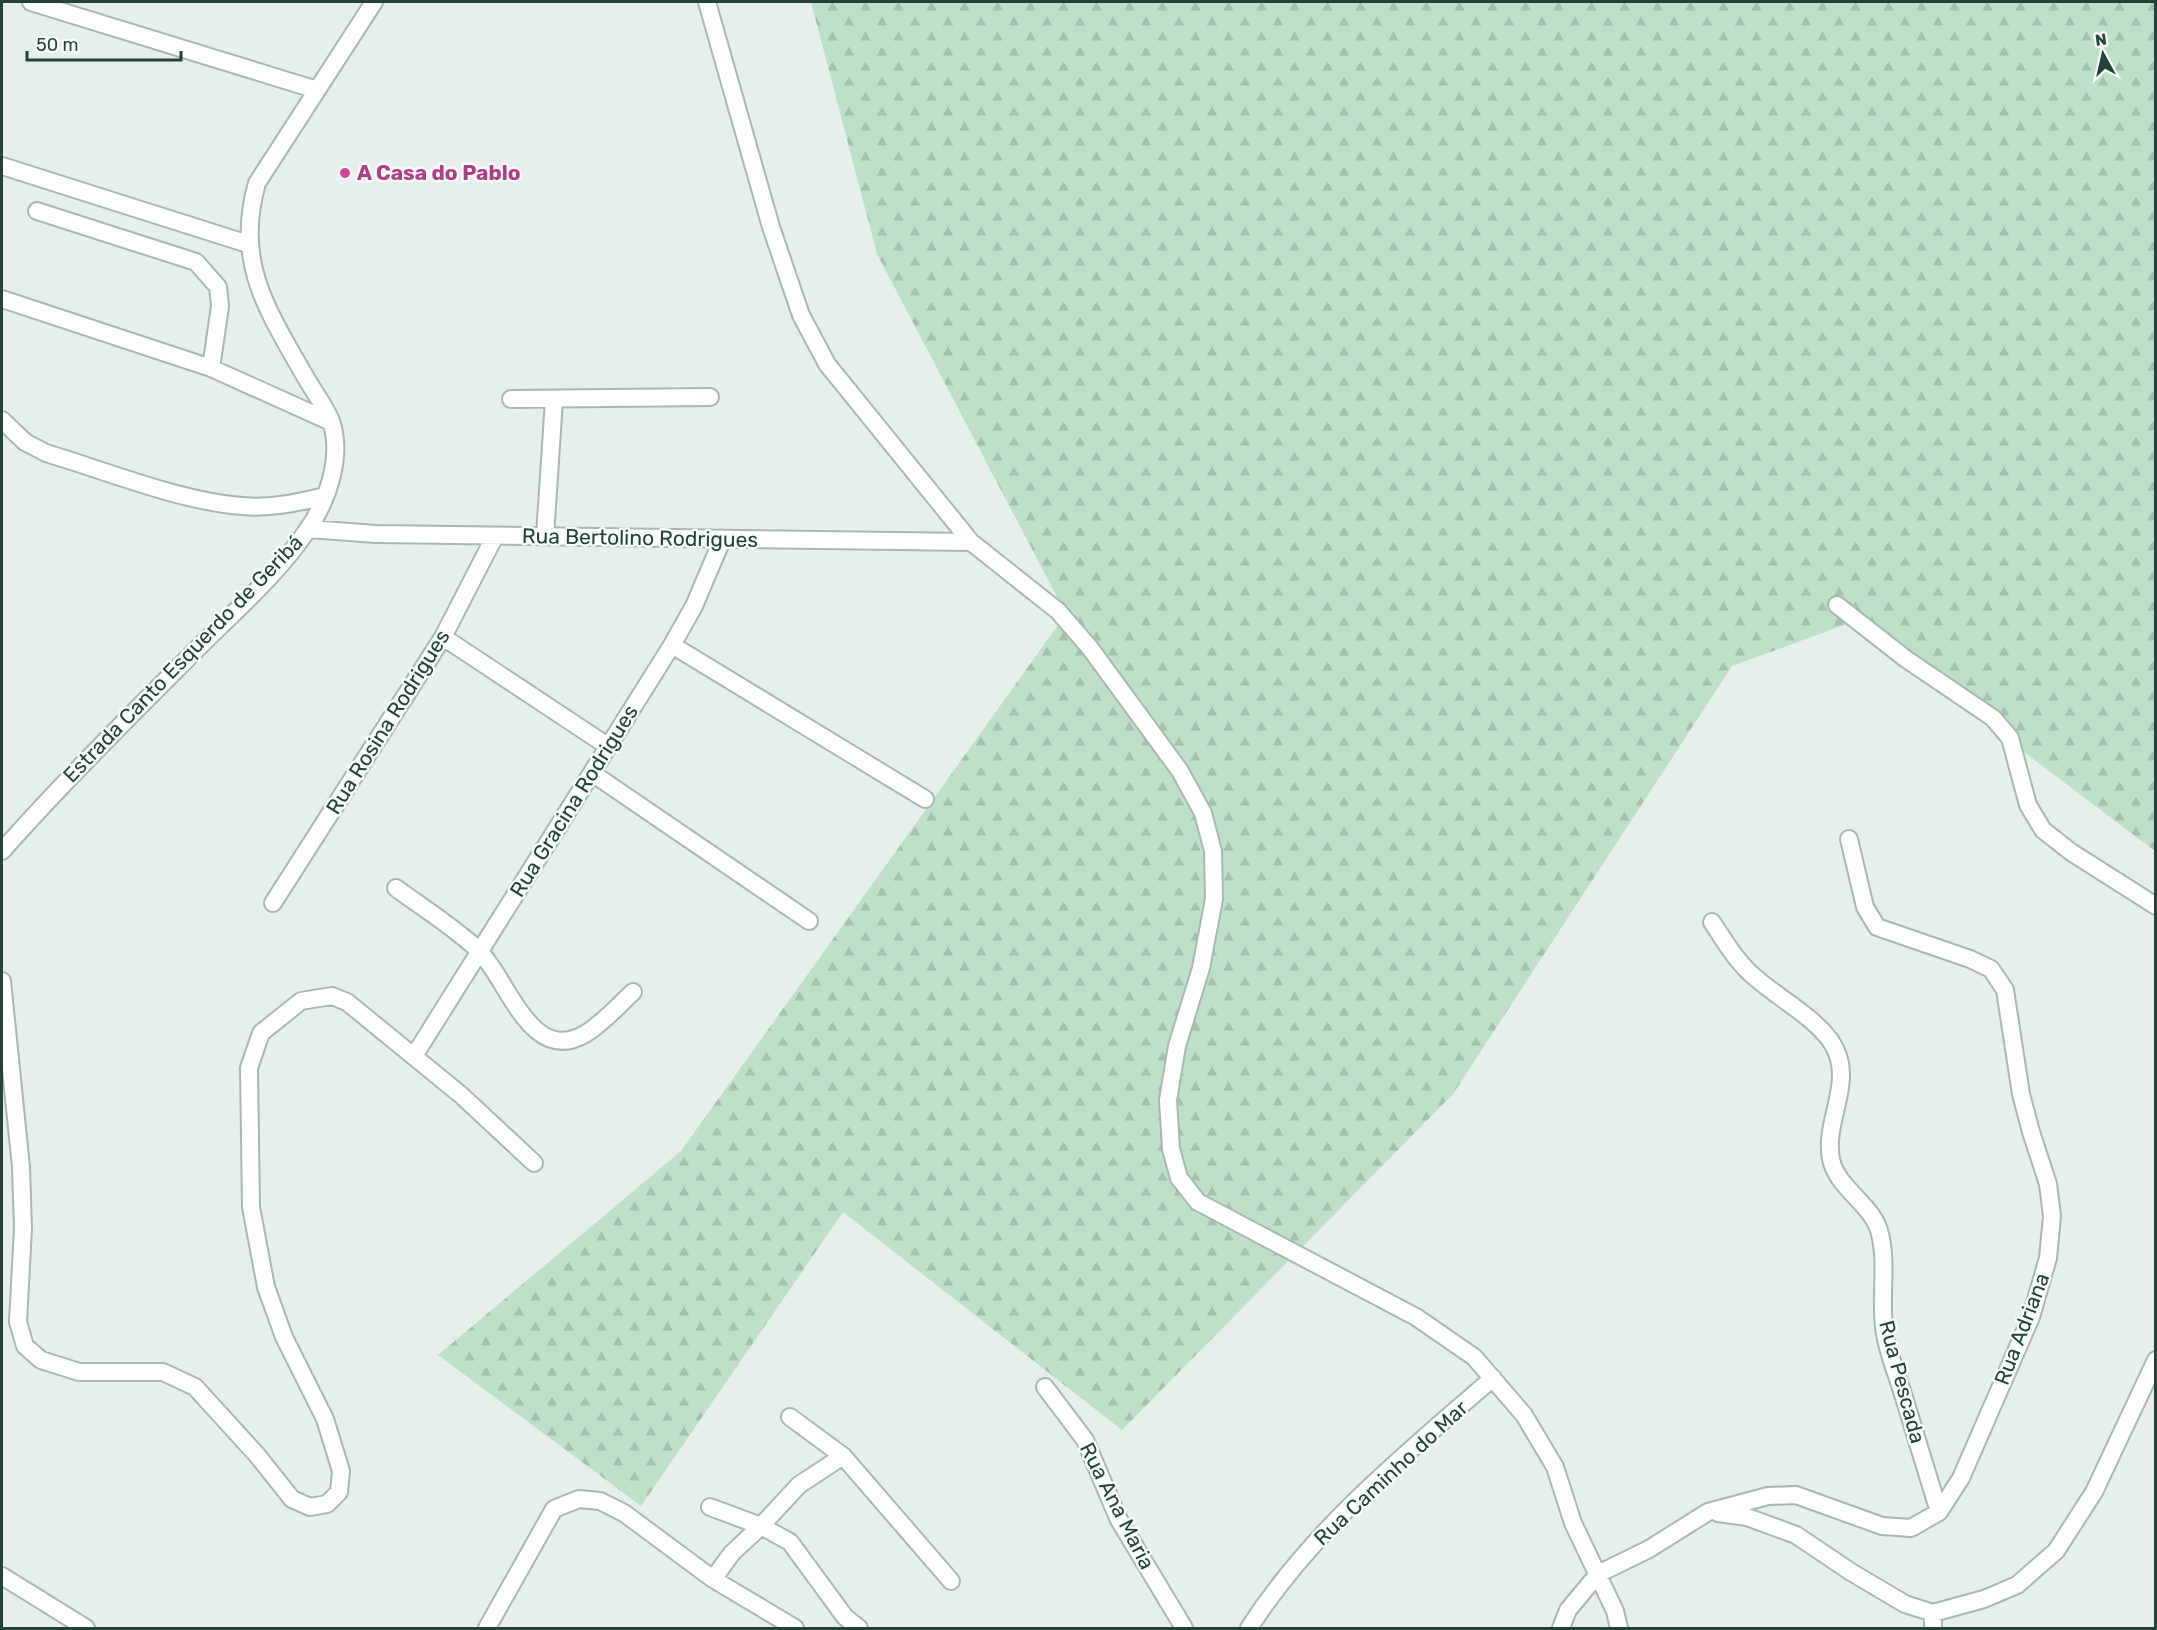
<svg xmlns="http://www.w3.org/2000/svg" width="2157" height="1630" viewBox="0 0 2157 1630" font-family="Rubik,sans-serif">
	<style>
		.forest { fill: url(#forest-firs) }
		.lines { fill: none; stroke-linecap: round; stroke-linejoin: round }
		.street-casing { stroke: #a8b8b2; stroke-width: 20 }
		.street { stroke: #fff; stroke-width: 16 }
		.hotel-dot { fill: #d1479c; stroke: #f7fbf9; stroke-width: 2 }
		.labels { text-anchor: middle; stroke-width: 5; stroke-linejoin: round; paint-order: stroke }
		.hotel-label { font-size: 21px; font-weight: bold; fill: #b23c85; stroke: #f7fbf9; text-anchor: start }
		.street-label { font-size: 21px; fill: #24423a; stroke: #f7fbf9 }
	</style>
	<defs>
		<pattern id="forest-firs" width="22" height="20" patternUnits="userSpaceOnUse" patternTransform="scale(1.5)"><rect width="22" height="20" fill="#bfe0c8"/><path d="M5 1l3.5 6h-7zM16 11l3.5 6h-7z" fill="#a4c1ad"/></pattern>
	</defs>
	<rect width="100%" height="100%" fill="#e6efeb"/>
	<path class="forest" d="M 811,2 L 2155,2 L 2155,851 L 1852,622 L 1732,666 L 1453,1094 L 1122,1430 L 843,1212 L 641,1506 L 438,1355 L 681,1151 L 1066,614 L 877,254 Z"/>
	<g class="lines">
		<g class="street-casing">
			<path id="street" d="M 31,2 L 317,90
				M 707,2 L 771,227 L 801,315 L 827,364 L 971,542 L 1058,611 L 1090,648 L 1180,771 L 1203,813 L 1213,851 L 1214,899 L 1201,968 L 1177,1046 L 1168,1100 L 1171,1149 L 1179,1178 L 1198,1202 L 1416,1317 L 1474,1357 L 1524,1415 L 1555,1467 L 1573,1523 L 1615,1611 L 1619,1628
				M 2,166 L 248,244
				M 37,211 L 196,262 L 218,287 L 220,306 L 211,368
				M 2,299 L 211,368 L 331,422
				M 511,399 L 710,397
				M 2,420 L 25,442 L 46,453 C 106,471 182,502 243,506 C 271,509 299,502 325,496
				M 309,529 L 376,534 L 971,542
				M 545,536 L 554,400
				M 1837,605 L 1906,659 L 1993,718 L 2010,738 L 2028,805 L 2043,830 L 2071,852 L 2156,906
				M 443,637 L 609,747
				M 672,645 L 925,799
				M 592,773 L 809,921
				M 2,851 C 65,780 133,713 200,646 C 237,609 279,573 308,529 C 328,500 343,456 331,421 C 325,406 314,392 306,378 C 268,311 234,263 257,183 L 374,2
				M 396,888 C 420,906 460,931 480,952 C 509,982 531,1065 585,1034 C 602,1024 618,1006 633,992
				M 273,903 L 443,637 L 495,536
				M 1712,922 C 1725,942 1738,964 1757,979 C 1780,999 1811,1015 1830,1040 C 1858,1079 1823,1119 1831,1159 C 1837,1189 1874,1205 1880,1234 C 1888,1267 1879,1301 1885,1334 C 1888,1353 1896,1372 1902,1391 C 1914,1431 1927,1472 1939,1512
				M 2,981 L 21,1167 L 23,1228 L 18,1322 L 25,1346 L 41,1360 L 79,1372 L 163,1372 L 195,1387 L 257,1455 L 292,1499 L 310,1507 L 327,1504 L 339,1492 L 341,1471 L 325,1419 L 284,1337 L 266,1287 L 251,1207 L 249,1068 L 261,1033 L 301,1001 L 332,996 L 347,1002 L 461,1095 L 534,1163
				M 414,1056 L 672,645 L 694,606 L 722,540
				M 1045,1387 L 1085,1440 L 1119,1520 L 1184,1628
				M 790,1417 L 843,1456 L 951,1581
				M 710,1507 L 761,1526 L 790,1542 L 845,1617 L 859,1628
				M 1718,1513 L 1747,1517 L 1796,1535 L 1851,1572 L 1905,1604 L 1933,1613 L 1984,1599 L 2017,1585 L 2056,1551 L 2094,1492 L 2156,1360
				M 2,1576 L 86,1628
				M 713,1579 L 732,1553 L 761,1526 L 799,1485 L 843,1456
				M 1933,1613 L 1933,1628
				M 487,1628 L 554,1509 L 579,1499 L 600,1501 L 624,1513 L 713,1579 L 795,1628
				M 1249,1628 C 1313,1529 1405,1454 1493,1378
				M 1561,1628 L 1568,1610 L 1598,1574 L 1649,1549 L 1708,1512 L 1768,1496 L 1796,1495 L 1882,1526 L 1911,1528 L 1939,1512 L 1961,1478 L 2031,1317 L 2048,1258 L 2052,1216 L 2048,1184 L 2031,1132 L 2021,1094 L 2005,990 L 1991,969 L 1970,959 L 1877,927 L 1865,907 L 1849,839"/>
		</g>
		<use href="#street" class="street"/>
	</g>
	<circle class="hotel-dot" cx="345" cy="173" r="6"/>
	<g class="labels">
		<g class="hotel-label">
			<text x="357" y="180">A Casa do Pablo</text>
		</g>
		<g class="street-label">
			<text transform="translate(640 538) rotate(1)" y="7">Rua Bertolino Rodrigues</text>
			<text transform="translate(183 659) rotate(-46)" y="7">Estrada Canto Esquerdo de Geribá</text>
			<text transform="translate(388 722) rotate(-58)" y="7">Rua Rosina Rodrigues</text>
			<text transform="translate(574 801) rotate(-58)" y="7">Rua Gracina Rodrigues</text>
			<text transform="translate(2022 1329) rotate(-69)" y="7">Rua Adriana</text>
			<text transform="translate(1902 1382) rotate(75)" y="7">Rua Pescada</text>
			<text transform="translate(1391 1473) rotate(-43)" y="7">Rua Caminho do Mar</text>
			<text transform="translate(1117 1506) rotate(63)" y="7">Rua Ana Maria</text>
		</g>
	</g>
	<rect width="2157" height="1630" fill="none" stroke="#24423a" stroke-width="6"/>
	<g transform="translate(2103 54) rotate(352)" stroke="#f7fbf9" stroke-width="4.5" paint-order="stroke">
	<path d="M0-4.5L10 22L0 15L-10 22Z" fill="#24423a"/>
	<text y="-9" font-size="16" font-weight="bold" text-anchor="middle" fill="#24423a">N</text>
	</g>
	<path d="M27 51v9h154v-9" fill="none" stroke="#24423a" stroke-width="3"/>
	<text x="36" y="51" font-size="18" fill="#24423a" stroke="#f7fbf9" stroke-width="4.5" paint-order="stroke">50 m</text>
</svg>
